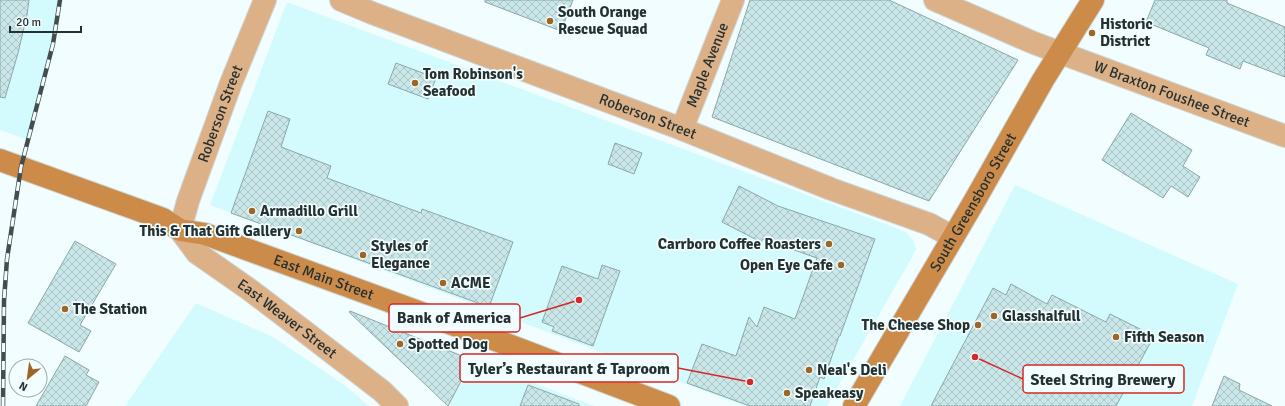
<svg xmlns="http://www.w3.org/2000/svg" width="1285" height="406" viewBox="0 0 1285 406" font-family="Signika,sans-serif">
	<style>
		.built { fill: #d3fbfe }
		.building { fill: url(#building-cross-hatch); stroke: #8ba7a9 }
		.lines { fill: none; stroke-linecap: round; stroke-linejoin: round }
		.minor-casing { stroke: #ccd8d9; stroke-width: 24 }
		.tertiary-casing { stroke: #ccd8d9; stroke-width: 24 }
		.secondary-casing { stroke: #ccd8d9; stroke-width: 24 }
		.minor { stroke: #ddb187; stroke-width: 22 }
		.tertiary { stroke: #ddb187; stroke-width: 22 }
		.secondary { stroke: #cc8b48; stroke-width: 22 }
		.rail-casing { stroke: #424d4e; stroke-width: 4.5 }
		.rail { stroke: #f1fdfe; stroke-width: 3; stroke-dasharray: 9; stroke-linecap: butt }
		.poi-dot { fill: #9f6525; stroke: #f1fdfe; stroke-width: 1.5 }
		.labels { text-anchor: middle; stroke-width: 3.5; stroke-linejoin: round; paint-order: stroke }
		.poi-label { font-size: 15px; font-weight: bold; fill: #253031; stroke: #f1fdfe; text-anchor: start }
		.street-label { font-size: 15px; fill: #253031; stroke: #f1fdfe }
		.leader { fill: none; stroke: #d62828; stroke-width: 1.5 }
		.callout-dot { fill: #d62828; stroke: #f1fdfe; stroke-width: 1.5 }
		.callout { fill: #f1fdfe; stroke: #d62828; stroke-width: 1.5 }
		.callout-label { font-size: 16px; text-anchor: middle; font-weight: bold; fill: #253031 }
	</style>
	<defs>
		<pattern id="building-cross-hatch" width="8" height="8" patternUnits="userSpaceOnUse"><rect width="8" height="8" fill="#c9e6e8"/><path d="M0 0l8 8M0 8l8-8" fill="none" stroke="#acc6c7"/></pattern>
	</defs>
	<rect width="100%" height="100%" fill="#f1fdfe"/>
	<path class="built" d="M 0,0 L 60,0 L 53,44 L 28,140 L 0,130 Z
		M 287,2 L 888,225 L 906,232 L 913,240 L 916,249 L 911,259 L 827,406 L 744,406 L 210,205 Z
		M 1015,185 L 1238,284 L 1192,406 L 900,406 Z
		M 196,303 L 273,337 L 343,384 L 369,406 L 125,406 Z
		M 365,318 L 594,406 L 452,406 L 420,372 Z"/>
	<path class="building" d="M 0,0 L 29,0 L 27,15 L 18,53 L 5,98 L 0,97 Z
		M 485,0 L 573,0 L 561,31 L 485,2 Z
		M 750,0 L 889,0 L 1018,60 L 929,201 L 712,117 Z
		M 1155,0 L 1227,0 L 1227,3 L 1285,27 L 1285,77 L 1243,61 L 1240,69 L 1206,55 L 1209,48 L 1146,22 Z
		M 396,63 L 436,78 L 428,99 L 388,84 Z
		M 268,111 L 290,119 L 281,147 L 331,166 L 327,178 L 421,213 L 422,209 L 513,242 L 489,307 L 231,213 Z
		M 1131,113 L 1192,150 L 1183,166 L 1200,177 L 1188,197 L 1171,186 L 1163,198 L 1102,160 Z
		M 615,143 L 642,153 L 634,174 L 608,164 Z
		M 739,186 L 778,206 L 875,239 L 840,336 L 839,336 L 824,379 L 820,377 L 810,406 L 750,406 L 687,383 L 702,344 L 736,356 L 749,317 L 757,327 L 764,307 L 795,319 L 817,258 L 763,239 L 761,242 L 722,222 Z
		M 75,241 L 116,264 L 80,325 L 91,331 L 79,352 L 28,323 Z
		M 602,265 L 620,271 L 593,346 L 552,331 L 554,327 L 542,322 L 562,266 L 598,279 Z
		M 1011,284 L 1047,304 L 1052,295 L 1106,322 L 1110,314 L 1154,336 L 1116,406 L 931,406 L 993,288 L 1006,295 Z
		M 350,311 L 472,360 L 448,406 L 349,312 Z
		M 65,356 L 89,370 L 86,375 L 99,382 L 86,406 L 36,406 Z
		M 1224,376 L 1240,384 L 1239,390 L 1272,406 L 1212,406 Z
		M 528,385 L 579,404 L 579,406 L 520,406 Z"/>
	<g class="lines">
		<g class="minor-casing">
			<g id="minor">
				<path id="s1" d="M 341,0 L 372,13 L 682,129 L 831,189 L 929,224 L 953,237"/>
				<path id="s2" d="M 935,0 L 1034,43 L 1285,136"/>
				<path id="s3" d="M 682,129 L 733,0"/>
				<path id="s4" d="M 180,230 L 188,201 L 231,83 L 265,0"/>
			</g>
		</g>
		<g class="tertiary-casing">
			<g id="tertiary">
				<path id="s5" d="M 180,230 L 197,253 L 250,290 L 300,328 L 382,391 L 397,406"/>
			</g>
		</g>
		<g class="secondary-casing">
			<g id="secondary">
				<path id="s6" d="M 0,160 L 155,216 L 163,219 L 180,230 L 205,234 L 490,338 L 669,406"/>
				<path id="s7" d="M 854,406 L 975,200 L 1043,80 L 1093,0"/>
			</g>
		</g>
		<use href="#minor" class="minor"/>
		<use href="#tertiary" class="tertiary"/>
		<use href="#secondary" class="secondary"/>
		<g class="rail-casing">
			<path id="rail" d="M 3,406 L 4,301 L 7,259 L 21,167 L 53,44 L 60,0"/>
		</g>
		<use href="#rail" class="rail"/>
	</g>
	<g class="poi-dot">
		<circle cx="550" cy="21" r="4"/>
		<circle cx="1092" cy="33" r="4"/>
		<circle cx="415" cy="83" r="4"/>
		<circle cx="252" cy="211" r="4"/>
		<circle cx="299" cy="231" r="4"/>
		<circle cx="829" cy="244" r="4"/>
		<circle cx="363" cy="255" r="4"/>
		<circle cx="841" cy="265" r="4"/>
		<circle cx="443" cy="283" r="4"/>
		<circle cx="65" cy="309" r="4"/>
		<circle cx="994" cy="316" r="4"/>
		<circle cx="978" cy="325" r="4"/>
		<circle cx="1116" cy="337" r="4"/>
		<circle cx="400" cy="344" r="4"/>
		<circle cx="809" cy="370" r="4"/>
		<circle cx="787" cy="393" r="4"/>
	</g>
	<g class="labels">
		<g class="poi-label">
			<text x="558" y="17">South Orange<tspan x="558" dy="17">Rescue Squad</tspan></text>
			<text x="1100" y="29">Historic<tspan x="1100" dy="17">District</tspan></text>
			<text x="423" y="79">Tom Robinson's<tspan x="423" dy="17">Seafood</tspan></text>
			<text x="260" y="216">Armadillo Grill</text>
			<text x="291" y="236" text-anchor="end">This &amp; That Gift Gallery</text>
			<text x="821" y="249" text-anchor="end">Carrboro Coffee Roasters</text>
			<text x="371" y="251">Styles of<tspan x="371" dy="17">Elegance</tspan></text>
			<text x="833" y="270" text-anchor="end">Open Eye Cafe</text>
			<text x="451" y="288">ACME</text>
			<text x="73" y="314">The Station</text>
			<text x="1002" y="321">Glasshalfull</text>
			<text x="970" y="330" text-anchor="end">The Cheese Shop</text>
			<text x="1124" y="342">Fifth Season</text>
			<text x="408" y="349">Spotted Dog</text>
			<text x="817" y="375">Neal's Deli</text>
			<text x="795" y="398">Speakeasy</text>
		</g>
		<g class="street-label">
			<text dy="5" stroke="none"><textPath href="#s3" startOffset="69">Maple Avenue</textPath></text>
			<text dy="5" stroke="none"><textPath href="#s2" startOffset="255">W Braxton Foushee Street</textPath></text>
			<text dy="5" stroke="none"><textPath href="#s4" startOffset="123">Roberson Street</textPath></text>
			<text dy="5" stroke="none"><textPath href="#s1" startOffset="328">Roberson Street</textPath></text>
			<text dy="5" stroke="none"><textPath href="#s7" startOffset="236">South Greensboro Street</textPath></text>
			<text dy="5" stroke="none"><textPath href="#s6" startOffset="345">East Main Street</textPath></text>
			<text dy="5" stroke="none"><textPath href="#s5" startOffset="140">East Weaver Street</textPath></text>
		</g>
	</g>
	<path class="leader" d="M579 300L520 318M750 382L678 368M975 357L1023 379"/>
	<g class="callout-dot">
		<circle cx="579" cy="300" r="4"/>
		<circle cx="750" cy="382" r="4"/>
		<circle cx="975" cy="357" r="4"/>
	</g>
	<g class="callout">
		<rect x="389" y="304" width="131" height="28" rx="4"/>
		<rect x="460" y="354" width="218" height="28" rx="4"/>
		<rect x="1023" y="365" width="161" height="28" rx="4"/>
	</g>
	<g class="callout-label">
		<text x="454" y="323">Bank of America</text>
		<text x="569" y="374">Tyler’s Restaurant &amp; Taproom</text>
		<text x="1103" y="385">Steel String Brewery</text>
	</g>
	<g transform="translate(28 378) rotate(209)"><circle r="19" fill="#f1fdfe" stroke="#9fabac"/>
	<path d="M0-3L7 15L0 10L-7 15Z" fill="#9f6525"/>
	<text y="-6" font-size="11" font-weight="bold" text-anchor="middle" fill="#253031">N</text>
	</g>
	<path d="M10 26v6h71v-6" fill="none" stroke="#253031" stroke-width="2"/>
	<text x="16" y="26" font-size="12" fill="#253031" stroke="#f1fdfe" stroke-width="3" paint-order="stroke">20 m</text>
</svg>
